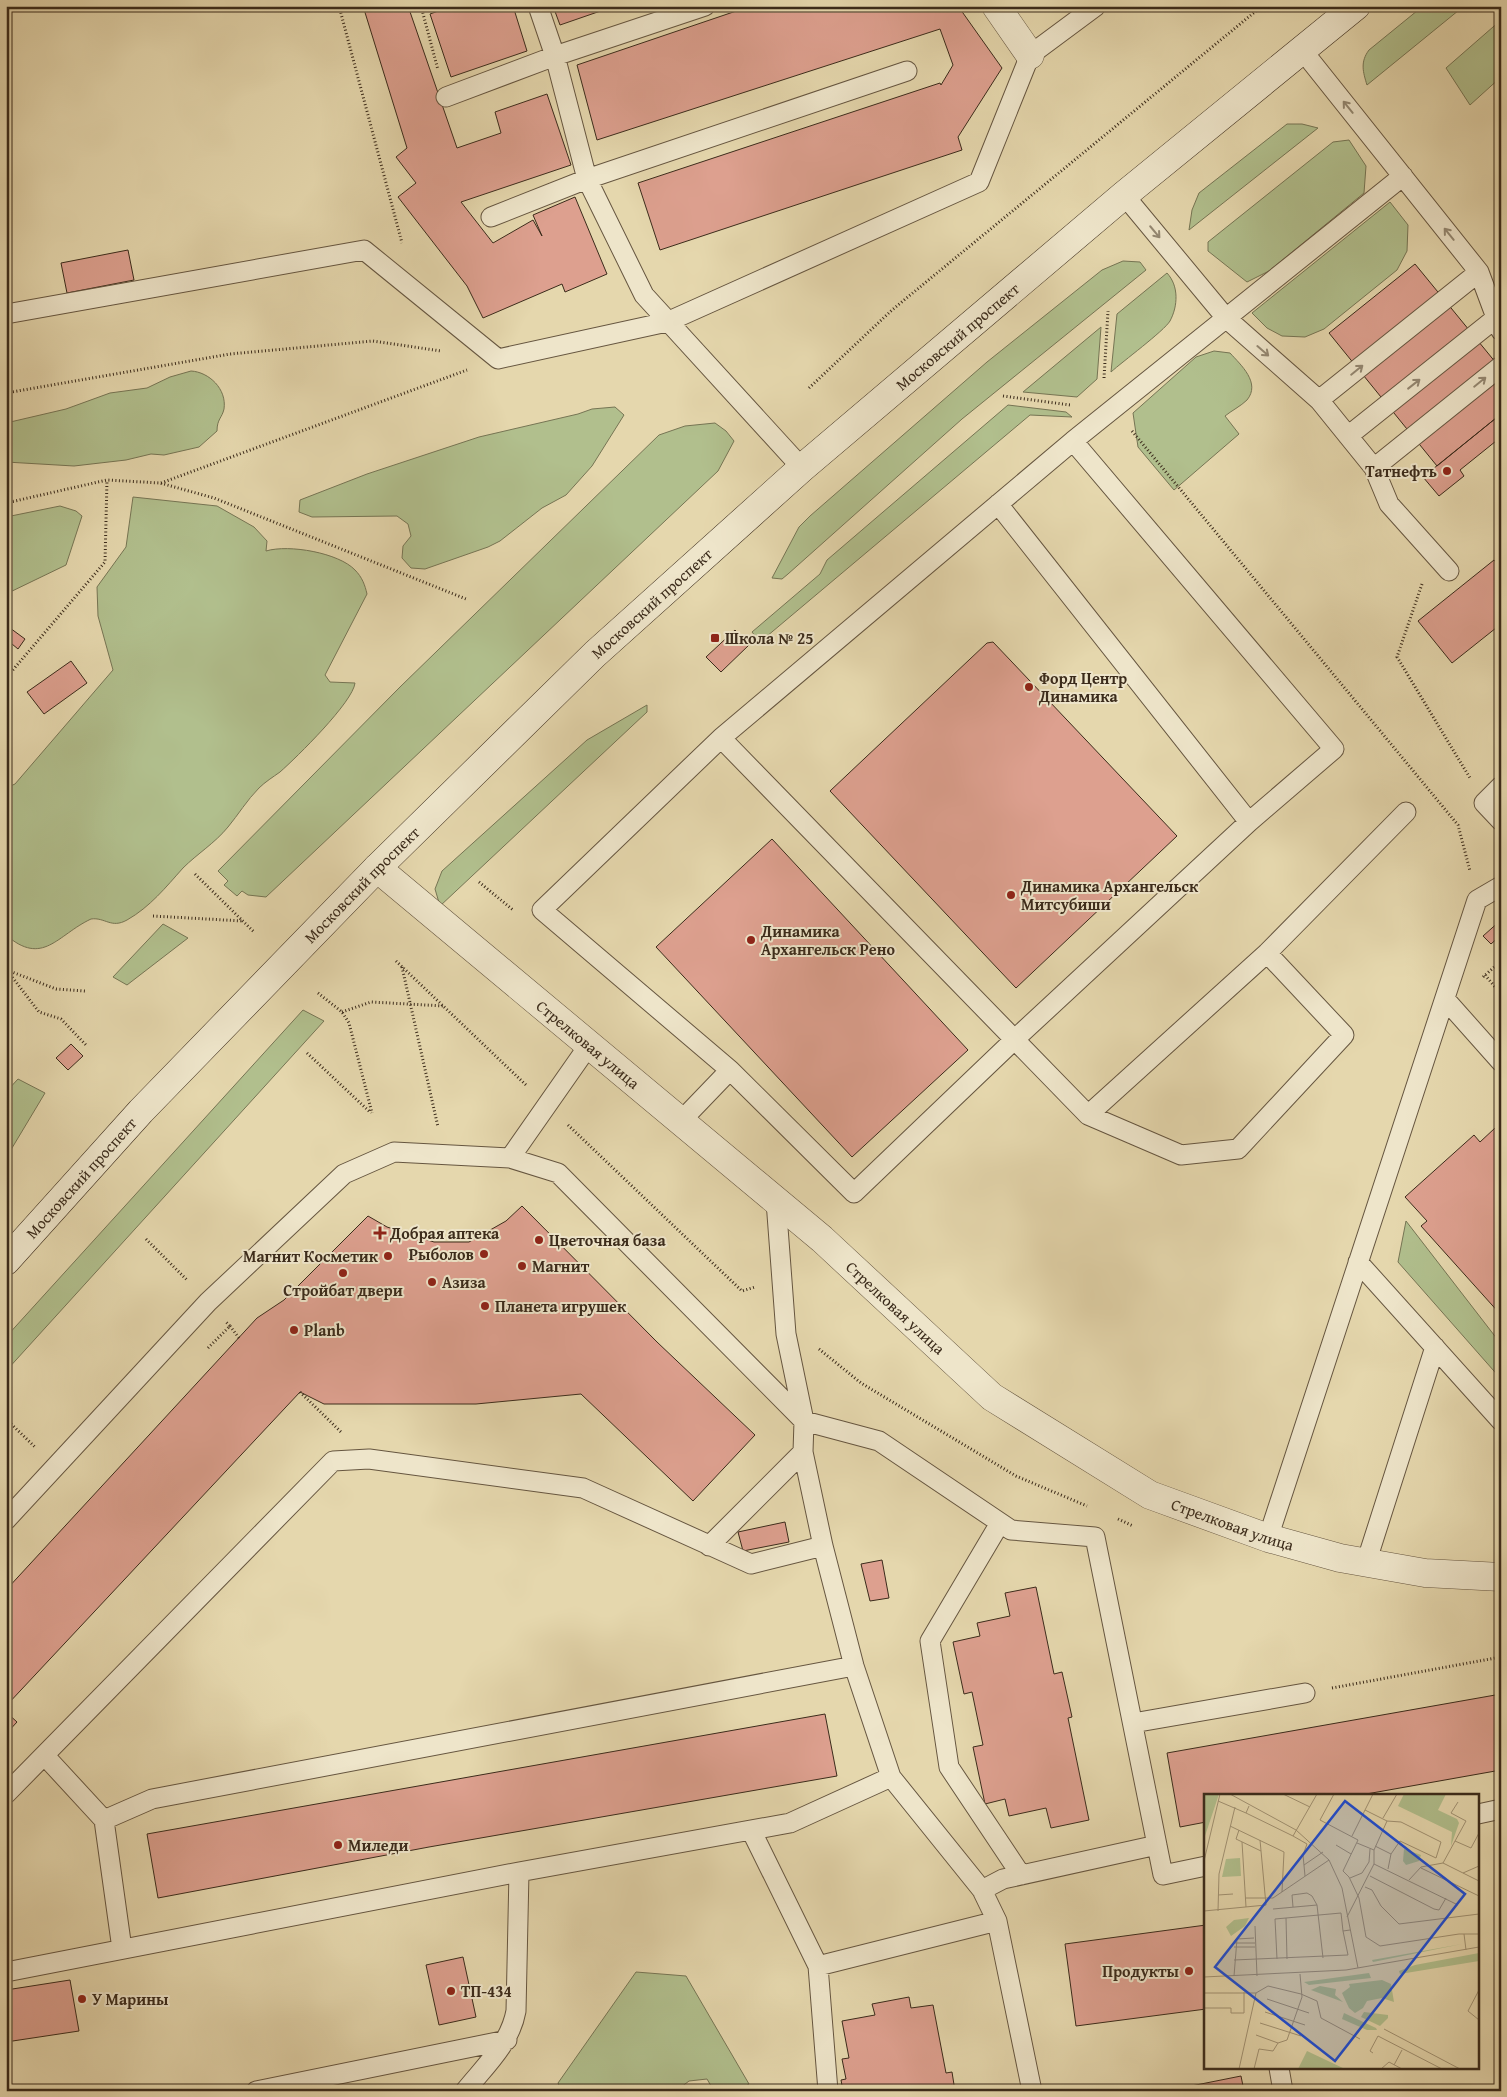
<svg xmlns="http://www.w3.org/2000/svg" width="1507" height="2097" viewBox="0 0 1507 2097" font-family="'Gentium Book Plus',serif">
	<style>
		.green { fill: #b1bf8d; stroke: #767554 }
		.building { fill: #dda08f; stroke: #3b2b1b }
		.lines { fill: none; stroke-linecap: round; stroke-linejoin: round }
		.service-casing { stroke: #665640; stroke-width: 21 }
		.minor-casing { stroke: #665640; stroke-width: 29 }
		.tertiary-casing { stroke: #665640; stroke-width: 29 }
		.secondary-casing { stroke: #3b2b1b; stroke-width: 29 }
		.path { stroke: #3b2b1b; stroke-width: 3; stroke-dasharray: 1 2.5; stroke-linecap: butt }
		.service { stroke: #eee5ca; stroke-width: 19 }
		.minor { stroke: #eee5ca; stroke-width: 28 }
		.tertiary { stroke: #eee5ca; stroke-width: 28 }
		.secondary { stroke: #eee5ca; stroke-width: 28 }
		.oneway { stroke: #948872 }
		.poi-dot { fill: #8f2418; stroke: #eee5ca; stroke-width: 2 }
		.labels { text-anchor: middle; stroke-width: 4; stroke-linejoin: round; paint-order: stroke }
		.street-label { font-size: 16px; fill: #3b2b1b; stroke: #eee5ca }
		.poi-label { font-size: 16px; font-weight: bold; fill: #3b2b1b; stroke: #eee5ca; text-anchor: start }
		.inset-road { fill: none; stroke: #a19273; stroke-width: 1 }
		.view { fill: #1d4ed8; fill-opacity: 0.15; stroke: #1d4ed8; stroke-width: 2.5 }
		.inset-edge { fill: none; stroke: #3b2b1b; stroke-width: 2.5 }
	</style>
	<rect width="100%" height="100%" fill="#e5d7ad"/>
	<filter id="stains"><feTurbulence type="fractalNoise" baseFrequency=".004" numOctaves="4"/><feColorMatrix values="0 0 0 0 .2 0 0 0 0 .09 0 0 0 0 .02 0 0 0 .5 -.17"/></filter>
	<radialGradient id="worn" r=".72"><stop offset=".6" stop-color="#630" stop-opacity="0"/><stop offset="1" stop-color="#630" stop-opacity=".3"/></radialGradient>
	<path class="green" d="M 1423,6 L 1464,6 L 1367,85 C 1363,72 1360,62 1369,50 Z
		M 1501,20 L 1501,77 L 1470,105 L 1446,68 Z
		M 1287,124 L 1302,124 L 1318,128 L 1189,230 L 1192,210 L 1199,193 Z
		M 1349,140 L 1366,166 L 1364,193 L 1269,271 L 1247,282 L 1208,251 L 1208,242 L 1333,142 Z
		M 1390,202 L 1408,225 L 1407,251 L 1397,270 L 1324,329 L 1305,337 L 1282,336 L 1267,328 L 1252,313 Z
		M 1123,261 L 1140,262 L 1146,270 L 962,419 L 788,574 L 782,579 L 772,578 L 799,527 L 810,516 L 987,362 L 1102,270 Z
		M 1167,273 C 1179,286 1178,306 1170,321 C 1164,331 1122,362 1111,372 L 1117,314 Z
		M 1101,327 L 1097,379 L 1077,397 L 1023,392 Z
		M 1214,351 L 1230,353 C 1241,365 1261,383 1247,400 C 1241,406 1231,411 1225,416 L 1239,434 L 1174,490 L 1138,447 L 1133,413 L 1196,357 Z
		M 191,371 C 209,372 227,389 224,409 C 222,418 217,419 217,431 L 199,447 L 164,455 L 151,454 L 126,460 L 74,466 L 6,462 L 6,423 L 66,409 L 110,393 L 147,388 L 170,377 Z
		M 1008,405 L 1066,412 L 1072,417 L 1030,415 L 760,642 L 752,632 L 820,574 L 827,560 Z
		M 615,407 L 624,415 L 592,466 L 566,495 L 542,508 L 500,541 L 488,547 L 425,569 L 411,568 L 402,558 L 403,546 L 411,536 L 408,524 L 397,516 L 312,517 L 299,512 L 300,500 L 367,474 L 479,437 L 578,414 L 592,409 Z
		M 715,423 L 726,431 L 734,441 L 718,471 L 266,897 L 248,895 L 242,891 L 237,896 L 224,885 L 228,881 L 218,871 L 400,687 L 659,435 L 685,426 Z
		M 133,497 L 217,506 L 254,527 L 267,541 L 266,551 C 289,544 339,553 355,570 C 362,577 365,585 367,594 L 325,675 L 330,682 L 355,683 C 353,702 297,757 280,772 C 273,777 265,782 259,788 C 247,800 238,815 228,827 C 215,843 197,854 183,868 C 166,887 150,907 127,920 C 111,929 105,917 91,919 C 57,935 43,967 6,935 L 6,788 L 15,784 L 113,670 L 98,616 L 97,587 L 126,547 Z
		M 60,506 L 76,511 L 82,516 L 66,565 L 6,594 L 6,517 Z
		M 647,705 L 647,712 L 440,906 L 435,889 L 442,871 L 587,740 Z
		M 163,924 L 188,938 L 127,985 L 113,977 Z
		M 303,1010 L 324,1021 L 6,1371 L 6,1337 Z
		M 18,1079 L 45,1093 L 6,1158 L 6,1092 Z
		M 1406,1221 L 1501,1344 L 1501,1379 L 1398,1262 Z
		M 636,1972 L 686,1976 L 749,2084 L 738,2091 L 714,2091 L 707,2079 L 689,2081 L 676,2091 L 561,2091 L 558,2083 Z"/>
	<path class="building" d="M 363,6 L 408,6 L 457,148 L 501,133 L 495,112 L 547,94 L 571,165 L 461,202 L 493,243 L 533,220 L 542,236 L 533,215 L 575,197 L 607,274 L 565,292 L 562,284 L 483,318 L 467,286 L 398,197 L 416,183 L 396,157 L 407,148 Z
		M 452,6 L 513,6 L 527,51 L 451,77 L 430,14 Z
		M 553,6 L 615,6 L 560,25 Z
		M 751,6 L 958,6 L 1002,68 L 958,137 L 962,150 L 660,250 L 638,183 L 940,83 L 941,85 L 953,65 L 940,29 L 597,140 L 577,65 Z
		M 128,250 L 134,280 L 67,293 L 61,263 Z
		M 1415,264 L 1501,369 L 1501,414 L 1437,466 L 1329,333 Z
		M 1501,414 L 1501,437 L 1460,470 L 1464,476 L 1439,496 L 1423,477 Z
		M 1494,560 L 1501,568 L 1501,624 L 1452,663 L 1418,621 Z
		M 10,628 L 25,639 L 18,649 L 6,639 L 6,633 Z
		M 735,630 L 749,645 L 721,672 L 706,657 Z
		M 993,642 L 1177,836 L 1016,988 L 830,791 L 987,643 Z
		M 71,661 L 87,683 L 44,714 L 27,692 Z
		M 772,839 L 968,1050 L 852,1157 L 656,947 Z
		M 1501,920 L 1501,935 L 1491,944 L 1483,936 Z
		M 71,1044 L 83,1056 L 68,1070 L 56,1058 Z
		M 1495,1128 L 1501,1135 L 1501,1315 L 1421,1226 L 1427,1221 L 1405,1197 L 1474,1135 L 1480,1142 Z
		M 522,1206 L 657,1342 L 755,1435 L 693,1501 L 581,1394 L 476,1404 L 324,1404 L 300,1392 L 6,1706 L 6,1590 L 257,1318 L 284,1300 L 368,1216 L 387,1227 L 434,1242 L 469,1242 L 506,1221 Z
		M 785,1522 L 789,1542 L 743,1551 L 738,1532 Z
		M 882,1560 L 889,1598 L 870,1601 L 861,1564 Z
		M 1036,1587 L 1054,1674 L 1062,1672 L 1072,1717 L 1068,1718 L 1089,1820 L 1051,1828 L 1046,1808 L 1009,1816 L 1005,1799 L 985,1804 L 973,1747 L 983,1745 L 972,1692 L 964,1694 L 953,1642 L 980,1636 L 977,1623 L 1010,1616 L 1005,1593 Z
		M 1501,1694 L 1501,1770 L 1355,1796 L 1206,1796 L 1206,1822 L 1180,1827 L 1167,1753 Z
		M 6,1712 L 17,1722 L 6,1734 Z
		M 825,1714 L 837,1776 L 429,1847 L 158,1898 L 147,1834 Z
		M 1206,1925 L 1206,2009 L 1076,2026 L 1065,1944 Z
		M 463,1957 L 476,2017 L 439,2025 L 426,1965 Z
		M 70,1980 L 79,2031 L 6,2042 L 6,1990 Z
		M 909,1997 L 911,2008 L 933,2005 L 946,2073 L 952,2072 L 955,2091 L 843,2091 L 841,2080 L 846,2079 L 842,2059 L 849,2058 L 842,2021 L 875,2015 L 872,2004 Z
		M 1241,2076 L 1244,2091 L 1166,2091 Z"/>
	<g class="lines">
		<g class="service-casing">
			<path id="service" d="M 538,6 L 555,56 L 587,179 L 644,295 L 802,468
				M 1302,50 L 1479,272 L 1501,331
				M 446,97 L 555,56 L 705,6
				M 1124,195 L 1226,318 L 1319,400 L 1374,468 L 1389,504 L 1449,571
				M 491,217 L 587,179 L 907,71
				M 6,314 L 364,250 L 498,359 L 667,322 L 979,182 L 1030,55 L 1096,6
				M 1319,400 L 1479,272
				M 1348,436 L 1496,318
				M 1374,468 L 1501,366
				M 998,504 L 1249,822
				M 721,738 L 1088,1115 L 1181,1155 L 1238,1149 L 1344,1035 L 1267,953
				M 1501,786 L 1484,803 L 1501,821
				M 1445,999 L 1501,1062
				M 730,1070 L 854,1193 L 1014,1040 L 1249,822 L 1334,749 L 1073,441
				M 1088,1115 L 1267,953 L 1406,812
				M 681,1121 L 730,1070 L 542,910 L 721,738 L 1073,441 L 1403,176
				M 510,1158 L 589,1045
				M 776,1201 L 786,1334 L 804,1421 L 803,1452 L 823,1546 L 854,1666 L 891,1777 L 982,1890 L 1003,1879 L 1157,1845
				M 1358,1262 L 1501,1421
				M 6,1520 L 208,1302 L 344,1174 L 394,1152 L 510,1158 L 558,1173 L 804,1421 L 879,1441 L 1011,1530 L 1095,1537 L 1163,1875 L 1206,1866
				M 1000,1523 L 930,1641 L 949,1767 L 1021,1875
				M 1268,1538 L 1477,900 L 1501,886
				M 709,1546 L 803,1452
				M 1366,1563 L 1435,1347
				M 1133,1723 L 1305,1693
				M 45,1756 L 104,1820
				M 6,1794 L 333,1461 L 369,1459 L 583,1488 L 751,1564 L 823,1546
				M 1478,1814 L 1501,1809
				M 751,1830 L 818,1966 L 828,2091
				M 982,1890 L 997,1921 L 1032,2091
				M 122,1949 L 104,1820 L 152,1799 L 854,1666
				M 818,1966 L 997,1921
				M 6,1972 L 519,1872 L 790,1823 L 891,1777
				M 1279,2068 L 1283,2091
				M 256,2091 L 507,2040
				M 465,2091 C 485,2066 510,2044 516,2011 L 519,1872"/>
		</g>
		<g class="minor-casing">
			<path id="minor" d="M 996,6 L 1030,55"/>
		</g>
		<g class="tertiary-casing">
			<g id="tertiary">
				<path id="s1" d="M 377,868 L 822,1239 L 992,1397 L 1150,1495 L 1268,1538 L 1340,1558 L 1425,1573 L 1501,1577"/>
			</g>
		</g>
		<g class="secondary-casing">
			<g id="secondary">
				<path id="s2" d="M 6,1261 L 141,1111 L 377,868 L 595,654 L 802,468 L 1124,195 L 1356,6"/>
			</g>
		</g>
		<path class="path" d="M 339,6 L 402,243
			M 421,6 L 438,70
			M 1104,378 L 1108,311
			M 809,388 L 892,310 L 1262,6
			M 6,393 L 230,354 L 373,341 L 441,351
			M 1003,396 L 1070,405
			M 1132,431 L 1458,825 L 1470,871
			M 161,483 L 467,370
			M 6,503 L 107,480 L 160,483 L 214,498 L 466,599
			M 1422,584 L 1397,657 L 1470,778
			M 6,678 L 105,562 L 107,480
			M 6,737 L 8,741 L 6,753
			M 195,874 L 254,932
			M 479,882 L 513,910
			M 153,916 L 243,921
			M 396,961 L 526,1085
			M 402,967 L 438,1127
			M 6,969 L 39,1012 L 61,1019 L 86,1045
			M 7,970 L 56,989 L 85,991
			M 1485,975 L 1501,994
			M 1483,977 L 1501,961
			M 318,993 L 342,1012 L 349,1023 L 372,1113
			M 342,1012 L 371,1002 L 444,1006
			M 307,1053 L 371,1113
			M 568,1125 L 742,1291 L 755,1287
			M 146,1239 L 188,1281
			M 230,1326 L 239,1338
			M 208,1348 L 230,1326 L 226,1322
			M 819,1349 L 861,1383 L 1016,1476 L 1087,1506
			M 300,1392 L 341,1432
			M 6,1419 L 35,1447
			M 1118,1519 L 1133,1526
			M 1332,1688 L 1501,1657"/>
		<use href="#service" class="service"/>
		<use href="#minor" class="minor"/>
		<use href="#tertiary" class="tertiary"/>
		<use href="#secondary" class="secondary"/>
	</g>
	<defs><path id="oneway-shaft" d="M-6 0H5M1.5-3L5.5 0L1.5 3" fill="none" stroke-width="1.6" stroke-linecap="round" stroke-linejoin="round" transform="scale(1.25)"/></defs>
	<g class="oneway">
		<use href="#oneway-shaft" transform="translate(1348 107) rotate(-129)"/>
		<use href="#oneway-shaft" transform="translate(1155 232) rotate(50)"/>
		<use href="#oneway-shaft" transform="translate(1449 234) rotate(-129)"/>
		<use href="#oneway-shaft" transform="translate(1263 351) rotate(41)"/>
		<use href="#oneway-shaft" transform="translate(1357 370) rotate(-39)"/>
		<use href="#oneway-shaft" transform="translate(1480 382) rotate(-39)"/>
		<use href="#oneway-shaft" transform="translate(1414 384) rotate(-38)"/>
	</g>
	<g class="poi-dot">
		<circle cx="1447" cy="471" r="5"/>
		<rect x="710" y="633" width="10" height="10" rx="2.5"/>
		<circle cx="1029" cy="687" r="5"/>
		<circle cx="1011" cy="895" r="5"/>
		<circle cx="751" cy="940" r="5"/>
		<path d="M377.5 1225.5h5v5h5v5h-5v5h-5v-5h-5v-5h5z"/>
		<circle cx="539" cy="1240" r="5"/>
		<circle cx="484" cy="1254" r="5"/>
		<circle cx="388" cy="1256" r="5"/>
		<circle cx="522" cy="1266" r="5"/>
		<circle cx="343" cy="1273" r="5"/>
		<circle cx="432" cy="1282" r="5"/>
		<circle cx="485" cy="1306" r="5"/>
		<circle cx="294" cy="1330" r="5"/>
		<circle cx="338" cy="1845" r="5"/>
		<circle cx="1189" cy="1971" r="5"/>
		<circle cx="451" cy="1991" r="5"/>
		<circle cx="82" cy="1999" r="5"/>
	</g>
	<g class="labels">
		<g class="street-label">
			<text dy="6" stroke="none"><textPath href="#s2" startOffset="1328">Московский проспект</textPath></text>
			<text dy="6" stroke="none"><textPath href="#s2" startOffset="922">Московский проспект</textPath></text>
			<text dy="6" stroke="none"><textPath href="#s2" startOffset="518">Московский проспект</textPath></text>
			<text dy="6" stroke="none"><textPath href="#s1" startOffset="275">Стрелковая улица</textPath></text>
			<text dy="6" stroke="none"><textPath href="#s2" startOffset="112">Московский проспект</textPath></text>
			<text dy="6" stroke="none"><textPath href="#s1" startOffset="680">Стрелковая улица</textPath></text>
			<text dy="6" stroke="none"><textPath href="#s1" startOffset="1085">Стрелковая улица</textPath></text>
		</g>
		<g class="poi-label">
			<text x="1437" y="477" text-anchor="end">Татнефть</text>
			<text x="725" y="644">Школа № 25</text>
			<text x="1039" y="684">Форд Центр<tspan x="1039" dy="18">Динамика</tspan></text>
			<text x="1021" y="892">Динамика Архангельск<tspan x="1021" dy="18">Митсубиши</tspan></text>
			<text x="761" y="937">Динамика<tspan x="761" dy="18">Архангельск Рено</tspan></text>
			<text x="390" y="1239">Добрая аптека</text>
			<text x="549" y="1246">Цветочная база</text>
			<text x="474" y="1260" text-anchor="end">Рыболов</text>
			<text x="378" y="1262" text-anchor="end">Магнит Косметик</text>
			<text x="532" y="1272">Магнит</text>
			<text x="442" y="1288">Азиза</text>
			<text x="343" y="1296" text-anchor="middle">Стройбат двери</text>
			<text x="495" y="1312">Планета игрушек</text>
			<text x="304" y="1336">Planb</text>
			<text x="348" y="1851">Миледи</text>
			<text x="1179" y="1977" text-anchor="end">Продукты</text>
			<text x="461" y="1997">ТП-434</text>
			<text x="92" y="2005">У Марины</text>
		</g>
	</g>
	<g transform="translate(1204 1794)">
		<rect width="275" height="275" fill="#e5d7ad"/>
		<path d="M 0,0 L 15,0 L 0,45 ZM 200,0 L 242,0 L 234,16 L 253,25 L 255,29 L 247,52 L 248,38 L 194,12 ZM 200,55 L 217,61 L 215,67 L 202,71 L 199,67 ZM 36,64 L 37,82 L 18,83 L 22,65 ZM 45,124 L 41,132 L 27,142 L 22,133 L 30,126 ZM 258,150 L 169,168 L 168,166 ZM 275,159 L 275,167 L 196,180 L 195,177 L 211,171 ZM 165,179 L 167,184 L 105,191 L 100,188 ZM 178,186 L 187,190 L 190,208 L 178,204 L 163,207 L 159,214 L 151,219 L 145,214 L 138,199 L 146,193 L 145,190 ZM 116,192 L 132,195 L 131,201 L 139,208 L 107,196 ZM 160,218 L 184,221 L 184,224 L 176,232 L 157,223 ZM 140,219 L 172,234 L 173,236 L 163,236 L 138,225 ZM 103,257 L 141,275 L 94,275 Z" fill="#b1bf8d"/>
		<path class="inset-road" d="M 26,0 L 92,36 L 125,66 L 138,94 L 154,174M 79,0 L 106,13M 130,0 L 116,26 L 154,46 L 139,77 L 145,83 L 155,104 L 162,143 L 176,152 L 255,140 L 275,140M 14,7 L 42,19M 45,12 L 42,19 L 89,42 L 113,0M 161,16 L 183,27 L 197,28 L 237,48 L 232,64 L 196,47 L 187,60 L 184,75M 179,24 L 193,0M 26,32 L 80,58 L 78,98M 35,36 L 32,45 L 57,57M 89,42 L 103,50 L 99,61 L 101,82M 148,42 L 169,0M 251,47 L 267,54 L 275,39M 38,48 L 42,113M 132,51 L 147,60M 171,52 L 187,60M 170,56 L 183,27M 0,67 L 16,0M 239,69 L 262,27 L 247,19 L 254,8M 170,70 L 254,111M 100,71 L 119,58M 217,74 L 275,102M 259,79 L 275,72M 166,82 L 230,115 L 235,116 L 242,104M 146,84 L 158,79 L 165,68 L 166,55M 205,86 L 217,73 L 239,69 L 275,87M 161,93 L 168,96 L 177,112 L 195,130 L 275,120M 14,101 L 29,100M 42,104 L 69,104 L 125,66M 89,113 L 88,101 L 103,99 L 108,102 L 113,111 L 119,164M 69,115 L 113,111M 0,117 L 62,111 L 56,46M 14,117 L 15,80 L 31,13M 143,123 L 170,70 L 170,56 L 153,49M 82,124 L 83,165M 51,132 L 53,182M 260,140 L 262,156M 31,149 L 51,149M 30,153 L 51,153M 73,165 L 71,125 L 137,119 L 139,137M 30,166 L 144,161 L 139,137 L 146,136M 30,182 L 33,145 L 50,144M 0,183 L 142,176 L 275,153M 275,196 L 264,217 L 275,226M 0,199 L 52,199 L 64,192 L 97,200 L 113,207 L 117,224 L 156,245M 63,205 L 105,219M 0,214 L 27,214 L 27,219 L 40,219 L 40,198M 61,218 L 101,231M 56,229 L 97,242M 180,235 L 256,275M 52,241 L 74,249 L 83,246 L 98,203 L 96,180M 169,259 L 166,257 L 174,242 L 238,275M 190,271 L 198,256M 35,275 L 52,199M 50,275 L 55,255 L 69,257 L 74,249M 177,275 L 185,268 L 198,275"/>
		<path class="view" d="M 141,7 L 261,100 L 131,267 L 11,173 Z"/>
		<rect width="275" height="275" class="inset-edge"/>
	</g>
	<rect width="1507" height="2097" fill="none" stroke="#e5d7ad" stroke-width="25"/>
	<rect x="8" y="8" width="1492" height="2082" fill="none" stroke="#3b2b1b" stroke-width="2.5"/>
	<rect x="12" y="12" width="1482" height="2072" fill="none" stroke="#3b2b1b"/>
	<rect width="100%" height="100%" filter="url(#stains)"/>
	<rect width="100%" height="100%" fill="url(#worn)"/>
</svg>
